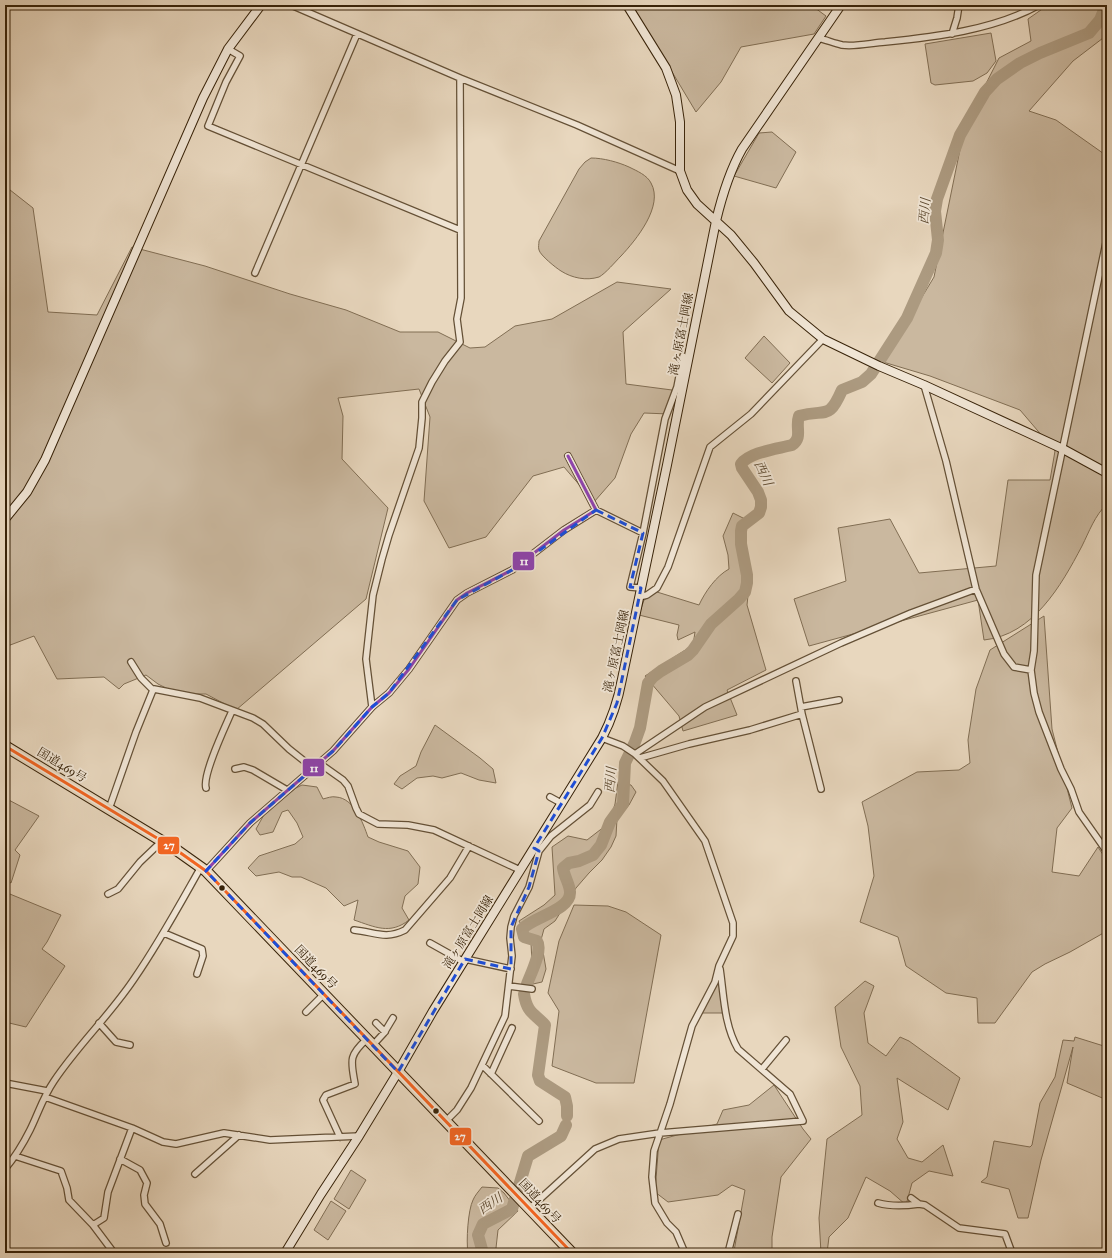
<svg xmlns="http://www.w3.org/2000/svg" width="1112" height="1258" viewBox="0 0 1112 1258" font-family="'IM FELL Great Primer','Noto Serif JP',serif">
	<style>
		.green { fill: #cab89f; stroke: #816e54 }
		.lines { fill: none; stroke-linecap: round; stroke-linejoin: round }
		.river { stroke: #ac9a80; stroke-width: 12 }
		.street-casing { stroke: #645036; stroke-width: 8 }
		.secondary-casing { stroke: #382309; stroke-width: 10 }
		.highway-casing { stroke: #382309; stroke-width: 12 }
		.street { stroke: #f0e5d5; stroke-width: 5.5 }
		.secondary { stroke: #f0e5d5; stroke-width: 8 }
		.highway { stroke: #e8d7be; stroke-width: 10 }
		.bus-1-casing { stroke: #f0e5d5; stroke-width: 6 }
		.bus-2-casing { stroke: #f0e5d5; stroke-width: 6 }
		.bus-1 { stroke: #f26522; stroke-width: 3 }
		.bus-2 { stroke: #8e44ad; stroke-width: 3 }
		.marked { fill: none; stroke: #1d4ed8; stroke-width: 3; stroke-dasharray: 8 5; stroke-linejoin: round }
		.bus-dot { fill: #382309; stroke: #f0e5d5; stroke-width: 1.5 }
		.labels { text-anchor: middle; stroke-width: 3.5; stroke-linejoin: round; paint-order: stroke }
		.street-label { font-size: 12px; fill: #382309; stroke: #f0e5d5 }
		.water-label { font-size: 13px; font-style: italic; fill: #5b472d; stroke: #f0e5d5 }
		.line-badge { stroke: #f0e5d5; stroke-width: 1.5 }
		.badge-label { font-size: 11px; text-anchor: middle; font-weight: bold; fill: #fff }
	</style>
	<rect width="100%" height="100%" fill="#e8d7be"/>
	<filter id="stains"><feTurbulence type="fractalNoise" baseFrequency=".005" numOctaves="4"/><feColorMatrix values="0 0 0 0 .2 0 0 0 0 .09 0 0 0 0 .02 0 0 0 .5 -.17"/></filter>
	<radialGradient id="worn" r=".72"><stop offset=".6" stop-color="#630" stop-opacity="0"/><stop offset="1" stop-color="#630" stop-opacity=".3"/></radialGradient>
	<path class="green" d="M 632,5 L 811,5 L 826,16 L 814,34 L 741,47 L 721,82 L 696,112 Z
		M 1048,5 L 1107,5 L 1107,35 L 1073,61 L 1029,111 L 1056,120 L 1107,156 L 1107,504 C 1095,515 1089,532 1082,546 C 1061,586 1033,635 984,640 L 978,600 L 809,646 L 794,599 L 846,581 L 838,528 L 890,519 L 919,573 L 996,566 L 1008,480 L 1050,480 L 1055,451 L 1020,410 L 930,376 L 883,362 L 934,277 L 965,125 L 999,58 L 1031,41 L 1028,19 Z
		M 991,33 L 996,61 L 987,73 L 973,81 L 935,85 L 931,83 L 925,44 Z
		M 772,132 L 796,152 L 776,188 L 734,176 L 759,133 Z
		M 591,158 C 603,158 618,162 629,167 C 637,171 647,175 651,183 C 664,206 636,240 621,256 C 616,261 605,274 599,277 C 586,281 572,278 561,271 C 556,268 540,255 539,250 C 538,247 539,244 539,241 L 579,169 L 585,162 Z
		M 5,186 L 33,208 L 48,312 L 97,315 L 132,247 L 205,266 L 290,294 L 346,310 L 400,332 L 438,332 L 470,348 L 485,347 L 515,326 L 552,319 L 617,282 L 671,289 L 623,332 L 626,384 L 672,390 L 669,414 L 644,413 L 631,434 L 615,478 L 594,502 L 564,467 L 533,476 L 486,537 L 449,548 L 424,501 L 430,417 L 419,389 L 338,398 L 343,416 L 342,459 L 388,508 L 366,599 L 236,710 L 206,694 L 178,694 L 158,684 L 146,675 L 124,684 L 119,689 L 104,677 L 57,679 L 34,636 L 5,647 Z
		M 764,336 L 790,363 L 772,383 L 745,358 Z
		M 733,513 L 745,519 L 742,537 L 750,577 L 747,605 L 766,670 L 727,690 L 737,715 L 683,731 L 679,716 L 645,676 L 693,645 L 695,632 L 678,640 L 677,635 L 679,625 L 639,615 L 644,600 L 657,592 L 699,605 C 705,592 716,576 729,569 L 728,555 L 723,536 Z
		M 1044,616 L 1052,729 L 1072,808 L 1057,828 L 1052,872 L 1079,876 L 1098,847 L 1107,861 L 1107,931 L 1070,952 L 1045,964 L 1032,972 L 995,1023 L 978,1023 L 977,998 L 946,993 L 906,966 L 898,937 L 860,922 L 874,876 L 868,826 L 862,802 L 917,772 L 959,770 L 970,763 L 968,740 L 976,689 L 990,650 Z
		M 435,725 L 480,758 L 493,769 L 496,783 L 479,780 L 461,773 L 442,778 L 433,776 L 417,778 L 402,789 L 394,784 L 400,776 L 416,766 L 421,752 Z
		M 618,782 L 631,785 L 636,792 L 629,805 L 617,819 L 616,836 L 611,847 L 602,860 L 589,873 L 576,888 L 555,921 L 544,929 L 541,940 L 546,969 L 542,982 L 533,984 L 531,943 L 519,921 L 544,905 L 555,895 L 552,847 L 568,836 L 587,840 L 609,823 L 615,804 Z
		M 302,785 L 317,787 L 323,799 C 327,798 332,796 336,797 C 354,798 363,823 368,837 L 379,842 L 408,851 L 420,867 L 418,884 L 405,896 L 402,908 L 409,920 C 390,935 375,927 354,920 L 358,900 L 344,906 L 326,888 L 301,877 L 292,877 L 279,872 L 256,876 L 248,868 L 259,856 L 295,844 L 303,837 L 297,823 L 288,810 L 282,812 L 273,832 L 260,835 L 256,829 L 265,813 L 296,788 Z
		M 5,798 L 39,816 L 15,850 L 20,855 L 11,883 L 5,880 Z
		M 5,892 L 61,915 L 47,942 L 42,949 L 65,966 L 26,1027 L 5,1022 Z
		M 574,905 L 608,906 L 626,912 L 661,935 L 634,1083 L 596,1083 L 552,1066 L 559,1011 L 548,993 L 559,941 Z
		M 719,975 L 724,1013 L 701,1013 Z
		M 865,981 L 874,986 L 864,1013 L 868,1043 L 886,1056 L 900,1037 L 909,1041 L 960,1078 L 948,1110 L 897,1078 L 903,1122 L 897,1139 L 908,1158 L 922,1162 L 943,1145 L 953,1176 L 929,1171 L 912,1183 L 906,1205 L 890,1191 L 866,1177 L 848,1218 L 829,1237 L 827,1253 L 821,1253 L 819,1218 L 827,1139 L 862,1115 L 860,1086 L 841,1047 L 835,1007 Z
		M 1075,1037 L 1107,1047 L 1107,1100 L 1067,1083 L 1073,1047 L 1041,1160 L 1028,1218 L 1018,1218 L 1009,1189 L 981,1182 L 987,1177 L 994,1141 L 1030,1147 L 1032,1145 L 1040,1103 L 1055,1077 L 1063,1040 L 1074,1041 Z
		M 774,1085 L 803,1129 L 811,1139 L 781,1177 L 772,1237 L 772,1253 L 741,1253 L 734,1251 L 745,1190 L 732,1185 L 718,1195 L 668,1202 L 655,1192 L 659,1140 L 717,1124 L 723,1110 L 749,1105 Z
		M 351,1170 L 366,1180 L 349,1209 L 334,1199 Z
		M 482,1187 L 498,1188 L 504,1193 L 518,1211 L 498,1230 L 496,1248 L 498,1253 L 468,1253 C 466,1241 468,1210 473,1200 C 475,1195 479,1191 482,1187 Z
		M 331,1201 L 346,1211 L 328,1240 L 314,1230 Z"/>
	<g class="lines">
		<path class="river" d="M 527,984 C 531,973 543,950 537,941 L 524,937 L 522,929 C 533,917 571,910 570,892 C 570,885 564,876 563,868 L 569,863 L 579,861 L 593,855 L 601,845 L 610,822 L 623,804 L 625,763 L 635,742 L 640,728 L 648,683 L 653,677 L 661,671 L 688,655 L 693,650 L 711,624 L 739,599 L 745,592 L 747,583 L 747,575 L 741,544 L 741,531 L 742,526 L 759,513 L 761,507 L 761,500 L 758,492 L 742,468 L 741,464 C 750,452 777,449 792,445 C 803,438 795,427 799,416 C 826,408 828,422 842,390 L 862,382 L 871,374 L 907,318 L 936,253 L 938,240 L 935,211 L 937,199 L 960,135 L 985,92 L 997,79 L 1020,63 L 1040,53 L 1089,33 L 1100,20 L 1106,5
			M 524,994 C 527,1013 534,1013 545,1025 L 538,1075 L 540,1081 L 565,1097 L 567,1106 L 567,1116
			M 483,1253 L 478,1235 L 483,1224 L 512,1209 L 528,1156 L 561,1136 L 566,1125"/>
		<g class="street-casing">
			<path id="street" d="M 291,5 L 460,78 L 577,125 L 680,171
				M 952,34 L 957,18 L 959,5
				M 818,38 C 826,40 834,43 842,45 C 855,47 871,43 885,42 C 935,37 994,30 1039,5
				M 228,49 L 240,56 L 226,82 L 208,126 L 460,230
				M 1107,238 L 1036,575 L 1034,651 L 1031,670 L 1034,693 L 1039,712 L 1061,769 L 1071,789 L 1079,812 L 1107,852
				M 255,273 L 357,34
				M 924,385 L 946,461 L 976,589 L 1004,654 L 1014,667 L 1031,670
				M 596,510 L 643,533
				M 641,588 L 630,587 L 643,533 L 665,419 L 677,387 L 683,356
				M 639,597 L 647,595 L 657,588 L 668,567 L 710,447 L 751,414 L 823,339
				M 131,662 L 141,678 L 153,690 L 154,689 L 200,698 L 253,718 L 263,724 L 289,749 L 313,768
				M 372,707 L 366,659 L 373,595 L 382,559 L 389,535 L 419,448 L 422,418 L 422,402 L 432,382 L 445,361 L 460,342 L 457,319 L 461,298 L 460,78
				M 801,707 L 839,700
				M 802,714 L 821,789
				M 602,738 L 623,746 L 635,754 L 663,781 L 705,841 L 733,923 L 733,936 L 719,966 L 715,982 L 692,1026 L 670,1104 L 654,1151 L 652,1177 L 655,1203 L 667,1223 L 676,1232 L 685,1253
				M 635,754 L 705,707 L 841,643 L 911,613 L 976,589
				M 640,758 L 689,744 L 750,730 L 802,714 L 796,681
				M 319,763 L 343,780 L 348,786 L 356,808 L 359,814 L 378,824 L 408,825 L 434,830 L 520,870
				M 235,769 L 244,767 L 253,770 L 287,790
				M 206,788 C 202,775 226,725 232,711
				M 550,797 L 561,803
				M 109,809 L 136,732 L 153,690
				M 539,851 L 551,836 L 590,805 L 598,792
				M 206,871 L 250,823 L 333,751 L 372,707 L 389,693 L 409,669 L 457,600 L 467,593 L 512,570 L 564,530 L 596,510 L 568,456
				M 108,894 L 118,889 L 140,862 L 162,841
				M 354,930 C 375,932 385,940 405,930 L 450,878 L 469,846
				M 164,933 L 202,949 L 203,956 L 197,974
				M 430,943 L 464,962
				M 465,959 L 511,969
				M 509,986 L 532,989
				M 306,1012 L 324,994
				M 99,1023 L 116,1042 L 130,1045
				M 376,1023 L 385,1032
				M 373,1045 L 384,1033 L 393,1018
				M 482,1065 L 539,1121
				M 762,1069 L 786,1040
				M 491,1074 L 512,1028
				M 5,1083 L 47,1091
				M 45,1097 L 132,1128 L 163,1142 L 176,1144 L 224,1133 L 270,1140 L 359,1136
				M 446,1121 L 457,1110 L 471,1088 L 505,1016 L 512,956 L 510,938 L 511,927 L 514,916 L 529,887 L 539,851 L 534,848
				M 340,1137 L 323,1100 L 326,1095 L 355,1084 C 351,1061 348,1056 367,1039
				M 15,1156 L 61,1171 L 67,1188 L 69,1200 L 93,1225 L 114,1253
				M 120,1159 L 140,1170 L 147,1183 L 144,1195 L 145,1204 L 160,1224 L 166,1243
				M 5,1169 C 15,1157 23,1144 30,1130 C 38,1114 43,1097 54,1081 C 78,1045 110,1015 134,979 C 159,943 180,904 201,867
				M 195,1174 L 239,1135
				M 911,1198 L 919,1204 L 925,1205 L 959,1228 L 1005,1234 L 1012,1253
				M 878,1203 C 892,1207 905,1206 919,1204
				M 529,1209 L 595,1149 L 619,1139 L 660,1133 L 803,1121 L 790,1094 L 738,1049 C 724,1025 724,996 720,969
				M 93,1225 L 104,1218 L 108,1192 L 132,1128
				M 728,1253 L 738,1214"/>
		</g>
		<g class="secondary-casing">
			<path id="secondary" d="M 627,5 L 666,68 L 676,95 L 680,122 L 680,171 L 687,190 L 697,204 L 731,235 L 754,263 L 789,311 L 823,339 L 879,366 L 924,385 L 1063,449 L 1107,473
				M 5,519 L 27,492 L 45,460 L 203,98 L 228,49 L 261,5
				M 285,1253 L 321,1194 L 359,1136 L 398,1072 L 433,1011 L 602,738 C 612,719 618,701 622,679 L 667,465 L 716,221 C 722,196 729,172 742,149 L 841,5"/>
		</g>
		<g class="highway-casing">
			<path id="highway" d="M 5,746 L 175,849 L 206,871 L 572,1253"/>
		</g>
		<use href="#street" class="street"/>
		<use href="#secondary" class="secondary"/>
		<use href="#highway" class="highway"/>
		<g class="bus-1-casing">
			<path id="bus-1" d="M 5,746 L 175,849 L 206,871 L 572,1253"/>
		</g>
		<g class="bus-2-casing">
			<path id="bus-2" d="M 206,871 L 250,823 L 333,751 L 372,707 L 389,693 L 409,669 L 457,600 L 467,593 L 512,570 L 564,530 L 596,510 L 568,456"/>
		</g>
		<use href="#bus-1" class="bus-1"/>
		<use href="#bus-2" class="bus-2"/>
	</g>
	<path class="marked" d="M 596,510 L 643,533 L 630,587 L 641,588 L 617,703 L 602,738 L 534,848 L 539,851 L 529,887 L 511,927 L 511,969 L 465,959 L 398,1072 L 206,871 L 250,823 L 333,751 L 372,707 L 389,693 L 457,600 L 512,570 Z"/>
	<g class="bus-dot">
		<circle cx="222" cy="888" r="3.5"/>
		<circle cx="436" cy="1111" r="3.5"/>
	</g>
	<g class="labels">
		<g class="street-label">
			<text transform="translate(681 334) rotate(-79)" y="4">滝ヶ原富士岡線</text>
			<text transform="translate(616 651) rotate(-78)" y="4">滝ヶ原富士岡線</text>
			<text transform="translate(62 765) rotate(31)" y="4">国道469号</text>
			<text transform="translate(468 932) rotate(-58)" y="4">滝ヶ原富士岡線</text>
			<text transform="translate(316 967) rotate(46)" y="4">国道469号</text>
			<text transform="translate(540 1201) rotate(47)" y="4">国道469号</text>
		</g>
		<g class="water-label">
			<text transform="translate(924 211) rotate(-85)" y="5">西川</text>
			<text transform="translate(764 473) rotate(65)" y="5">西川</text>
			<text transform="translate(610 780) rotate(-86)" y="5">西川</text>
			<text transform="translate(490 1203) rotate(-34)" y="5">西川</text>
		</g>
	</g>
	<g class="line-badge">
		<rect x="512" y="551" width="23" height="20" rx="4" fill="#8e44ad"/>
		<rect x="302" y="758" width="23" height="19" rx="4" fill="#8e44ad"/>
		<rect x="157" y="836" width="23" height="19" rx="4" fill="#f26522"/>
		<rect x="449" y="1127" width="23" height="19" rx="4" fill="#f26522"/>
	</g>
	<g class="badge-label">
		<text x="524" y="565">11</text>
		<text x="314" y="772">11</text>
		<text x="169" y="849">27</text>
		<text x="460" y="1140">27</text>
	</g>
	<rect width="1112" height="1258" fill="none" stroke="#e8d7be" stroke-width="20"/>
	<rect x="6" y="6" width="1100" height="1246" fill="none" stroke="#382309" stroke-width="2"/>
	<rect x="10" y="10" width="1092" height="1238" fill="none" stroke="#382309"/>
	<rect width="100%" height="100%" filter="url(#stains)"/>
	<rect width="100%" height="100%" fill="url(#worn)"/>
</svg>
